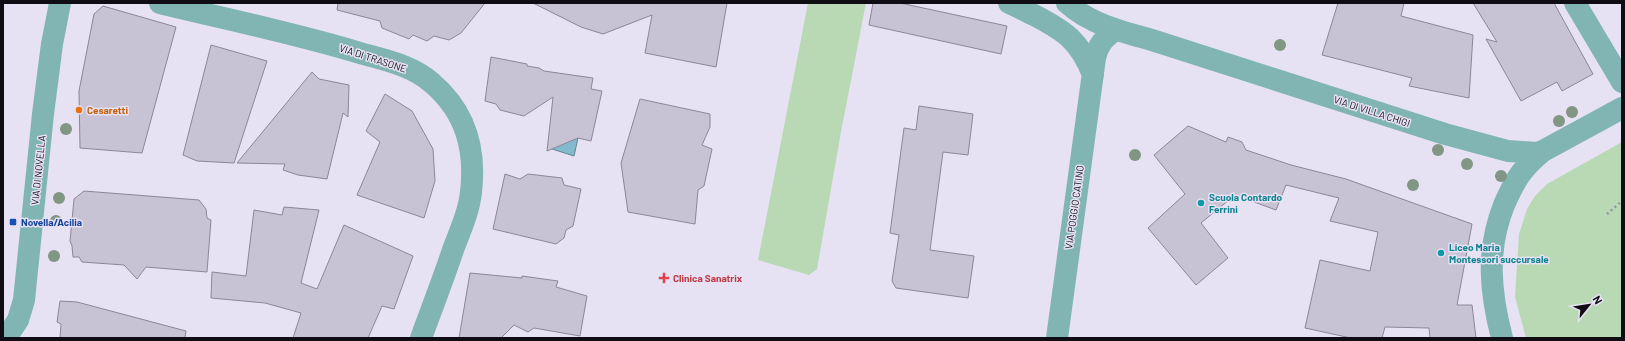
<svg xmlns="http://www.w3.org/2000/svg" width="1625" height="341" viewBox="0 0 1625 341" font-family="Barlow,sans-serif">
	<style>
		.green { fill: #b9d9b5 }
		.water { fill: #83bacc; stroke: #608694 }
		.building { fill: #c8c2d5; stroke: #8c8697 }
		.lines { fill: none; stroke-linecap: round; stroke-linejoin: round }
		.path { stroke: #9893a1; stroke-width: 2.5; stroke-dasharray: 2 3; stroke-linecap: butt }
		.minor { stroke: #81b5b3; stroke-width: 22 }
		.tree { fill: #819683 }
		.food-dot { fill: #e8710a; stroke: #e7e1f4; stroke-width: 1.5 }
		.culture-dot { fill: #0f9aa8; stroke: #e7e1f4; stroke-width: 1.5 }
		.transit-dot { fill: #1a4fb4; stroke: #e7e1f4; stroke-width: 1.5 }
		.health-dot { fill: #e0444e; stroke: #e7e1f4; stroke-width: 1.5 }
		.labels { text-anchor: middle; stroke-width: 3; stroke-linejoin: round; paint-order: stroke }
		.street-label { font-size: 10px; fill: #0f0d13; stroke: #e7e1f4 }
		.food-label { font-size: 10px; font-weight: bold; fill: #c56008; stroke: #e7e1f4; text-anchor: start }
		.culture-label { font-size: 10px; font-weight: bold; fill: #0d838f; stroke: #e7e1f4; text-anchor: start }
		.transit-label { font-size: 10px; font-weight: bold; fill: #164399; stroke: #e7e1f4; text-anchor: start }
		.health-label { font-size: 10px; font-weight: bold; fill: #be3a42; stroke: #e7e1f4; text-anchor: start }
	</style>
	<rect width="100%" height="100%" fill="#e7e1f4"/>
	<path class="green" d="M 808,3 L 866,3 L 841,132 L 817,269 L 809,275 L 758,260 Z
		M 1622,142 L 1622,338 L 1526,338 L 1515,297 L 1519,234 L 1527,209 L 1535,196 L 1547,184 Z"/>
	<path class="water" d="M 578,138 L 574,156 L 549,148 Z"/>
	<path class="building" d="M 338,3 L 485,3 L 461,33 L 449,40 L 434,36 L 427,41 L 413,35 L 409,39 L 382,28 L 380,21 L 337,10 Z
		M 533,3 L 727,3 L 716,67 L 645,53 L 652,15 L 603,34 L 581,27 Z
		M 873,3 L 900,3 L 1007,26 L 1001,54 L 869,25 Z
		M 1338,3 L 1404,3 L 1401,16 L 1473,35 L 1469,98 L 1409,86 L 1412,78 L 1322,55 Z
		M 1473,3 L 1554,3 L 1593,74 L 1562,91 L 1557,82 L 1521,101 L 1486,39 L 1497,42 Z
		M 103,6 L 176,27 L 142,153 L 80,148 L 79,91 L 94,14 Z
		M 211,45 L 267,61 L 234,163 L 197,161 L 183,155 Z
		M 491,57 L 527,64 L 527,66 L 539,68 L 544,71 L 593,78 L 591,89 L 602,91 L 591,141 L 578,138 L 547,151 L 553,97 L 524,116 L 500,110 L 496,104 L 485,101 Z
		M 312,72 L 319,79 L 349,85 L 348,117 L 343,113 L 327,179 L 298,175 L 283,170 L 285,164 L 237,163 Z
		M 385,94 L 412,111 L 433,149 L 435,181 L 424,218 L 357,195 L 380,142 L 366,131 Z
		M 640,99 L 710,114 L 710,127 L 702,145 L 712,149 L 704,186 L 698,190 L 695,224 L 628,212 L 621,163 Z
		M 919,106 L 973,114 L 968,155 L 943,152 L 930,250 L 974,256 L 968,298 L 896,288 L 892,281 L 899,235 L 890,233 L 904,128 L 916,130 Z
		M 1188,126 L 1226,142 L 1228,137 L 1242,142 L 1246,150 L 1291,165 L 1346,179 L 1472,224 L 1457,305 L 1472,305 L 1476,338 L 1430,338 L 1429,328 L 1385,327 L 1382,338 L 1351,338 L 1305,328 L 1320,260 L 1370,271 L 1378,232 L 1330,221 L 1339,198 L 1286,185 L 1276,210 L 1235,195 L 1201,223 L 1228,258 L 1196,285 L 1148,228 L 1185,194 L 1154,155 Z
		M 505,174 L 520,179 L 528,174 L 562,178 L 564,185 L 581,189 L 573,226 L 566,230 L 564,238 L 556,244 L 493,229 Z
		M 84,191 L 199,200 L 206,209 L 207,218 L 211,220 L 207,272 L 146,267 L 137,279 L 124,265 L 82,262 L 79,257 L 73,257 L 72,246 L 70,241 L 74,199 Z
		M 284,207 L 319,210 L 301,283 L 317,289 L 344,225 L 413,256 L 394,309 L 382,306 L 368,338 L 293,338 L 301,313 L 265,303 L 211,298 L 212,272 L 246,276 L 254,210 L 282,215 Z
		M 470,273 L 522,278 L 522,276 L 558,281 L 556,287 L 587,296 L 580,336 L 534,328 L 528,332 L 514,325 L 501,338 L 459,338 Z
		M 60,301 L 77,302 L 186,331 L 185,338 L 60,338 L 61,324 L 57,322 Z"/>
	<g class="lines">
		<path class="path" d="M 1607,214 L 1622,201"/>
		<path class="minor" d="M 160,3 C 226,19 294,33 360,53 C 384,60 412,65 432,83 C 466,112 476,149 471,192 C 469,211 461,229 454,247 C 444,277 432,308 421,338
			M 1009,3 C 1017,6 1025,11 1034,15 C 1065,31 1080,41 1093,75
			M 1067,3 C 1090,24 1122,32 1152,40 L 1445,134 L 1508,151 L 1536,153 L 1543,151 L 1622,108
			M 1575,3 L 1622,82
			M 6,338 L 18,320 L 24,300 L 43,114 L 52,44 L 60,3
			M 1057,338 L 1095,58 C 1098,45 1104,37 1116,30
			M 1502,338 C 1490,292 1486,250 1504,205 C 1515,180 1521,169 1543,151"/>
	</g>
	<g class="tree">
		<circle cx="1280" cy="45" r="6"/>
		<circle cx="1572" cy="112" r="6"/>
		<circle cx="1559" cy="121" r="6"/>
		<circle cx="66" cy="129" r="6"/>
		<circle cx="1438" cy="150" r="6"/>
		<circle cx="1135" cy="155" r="6"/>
		<circle cx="1467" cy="164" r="6"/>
		<circle cx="1501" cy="176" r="6"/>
		<circle cx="1413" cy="185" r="6"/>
		<circle cx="59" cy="198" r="6"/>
		<circle cx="56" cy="221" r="6"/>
		<circle cx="54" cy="256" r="6"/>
	</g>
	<circle class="food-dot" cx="79" cy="110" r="4"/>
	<g class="culture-dot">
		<circle cx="1201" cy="203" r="4"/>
		<circle cx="1441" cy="253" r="4"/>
	</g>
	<rect class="transit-dot" x="9" y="218" width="8" height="8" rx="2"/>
	<path class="health-dot" d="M662 272h4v4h4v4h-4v4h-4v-4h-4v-4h4z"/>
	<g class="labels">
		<g class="street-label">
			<text transform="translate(373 58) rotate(18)" y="4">VIA DI TRASONE</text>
			<text transform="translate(1372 111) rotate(18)" y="4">VIA DI VILLA CHIGI</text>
			<text transform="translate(38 170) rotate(-84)" y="4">VIA DI NOVELLA</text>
			<text transform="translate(1074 207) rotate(-82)" y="4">VIA POGGIO CATINO</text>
		</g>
		<g class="food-label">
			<text x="87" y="114">Cesaretti</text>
		</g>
		<g class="culture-label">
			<text x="1209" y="201">Scuola Contardo<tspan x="1209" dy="12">Ferrini</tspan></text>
			<text x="1449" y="251">Liceo Maria<tspan x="1449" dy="12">Montessori succursale</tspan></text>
		</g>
		<g class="transit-label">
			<text x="21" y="226">Novella/Acilia</text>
		</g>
		<g class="health-label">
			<text x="673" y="282">Clinica Sanatrix</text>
		</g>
	</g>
	<rect width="1625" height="341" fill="none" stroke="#0f0d13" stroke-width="8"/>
	<g transform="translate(1589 305) rotate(60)" stroke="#e7e1f4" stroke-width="3" paint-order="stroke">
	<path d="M0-3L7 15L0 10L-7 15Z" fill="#0f0d13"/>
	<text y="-6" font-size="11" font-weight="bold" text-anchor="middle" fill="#0f0d13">N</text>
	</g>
</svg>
